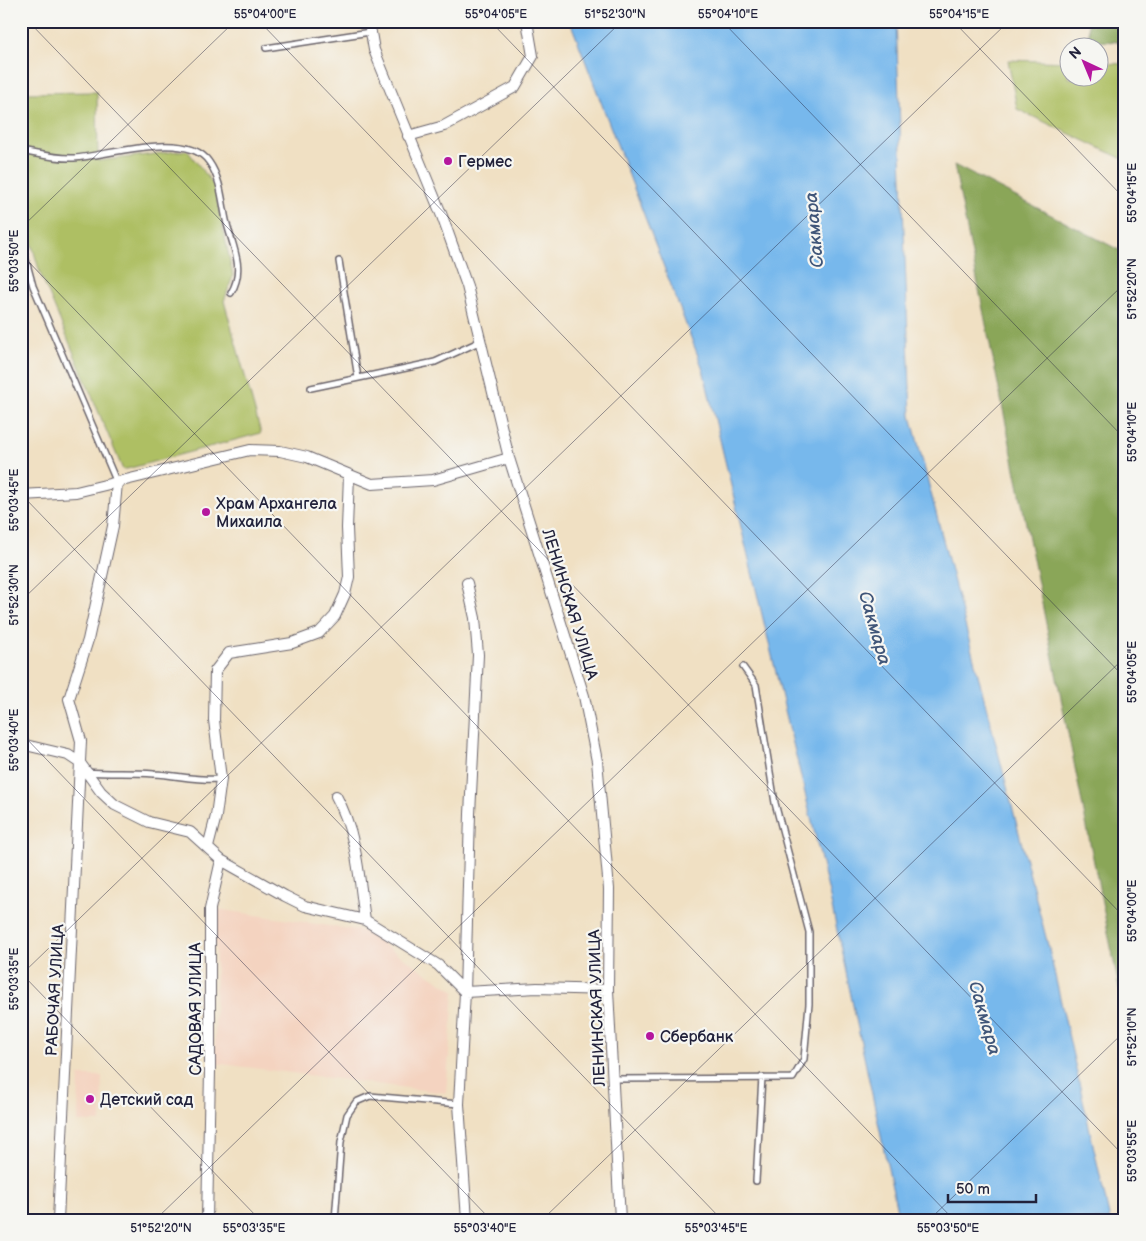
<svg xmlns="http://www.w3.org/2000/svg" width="1146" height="1241" viewBox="0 0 1146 1241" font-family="'Balsamiq Sans',sans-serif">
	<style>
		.built { fill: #f4d3c0 }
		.green { fill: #aebf63; stroke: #68704f }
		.forest { fill: #8aa659; stroke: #56644a }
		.water { fill: #77b8ec; stroke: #4c6d94 }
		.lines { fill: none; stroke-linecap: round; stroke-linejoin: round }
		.service-casing { stroke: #6a646b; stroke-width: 8 }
		.minor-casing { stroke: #6a646b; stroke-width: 12 }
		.service { stroke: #fff; stroke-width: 5 }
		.minor { stroke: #fff; stroke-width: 10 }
		.ticks { fill: none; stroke: #22223b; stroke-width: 1; stroke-opacity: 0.45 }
		.poi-dot { fill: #b5179e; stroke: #f6f6f2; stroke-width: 2 }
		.labels { text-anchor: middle; stroke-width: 4.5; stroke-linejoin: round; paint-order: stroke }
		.poi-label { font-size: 16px; fill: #22223b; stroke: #f6f6f2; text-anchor: start }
		.street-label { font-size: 16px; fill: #22223b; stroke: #f6f6f2 }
		.water-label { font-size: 18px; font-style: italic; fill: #405679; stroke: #f6f6f2 }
		.neatline { fill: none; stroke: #22223b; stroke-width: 2 }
		.ticks-label { font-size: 12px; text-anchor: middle; fill: #22223b }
	</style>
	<rect width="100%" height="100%" fill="#f6f6f2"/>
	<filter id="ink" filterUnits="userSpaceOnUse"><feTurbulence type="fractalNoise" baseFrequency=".02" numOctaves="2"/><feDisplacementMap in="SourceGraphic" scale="10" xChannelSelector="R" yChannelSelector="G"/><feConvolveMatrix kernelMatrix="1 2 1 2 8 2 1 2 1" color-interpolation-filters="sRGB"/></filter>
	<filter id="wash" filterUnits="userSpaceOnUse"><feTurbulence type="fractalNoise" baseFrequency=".0096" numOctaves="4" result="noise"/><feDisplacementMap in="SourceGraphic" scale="20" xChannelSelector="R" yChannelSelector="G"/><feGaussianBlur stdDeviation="1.12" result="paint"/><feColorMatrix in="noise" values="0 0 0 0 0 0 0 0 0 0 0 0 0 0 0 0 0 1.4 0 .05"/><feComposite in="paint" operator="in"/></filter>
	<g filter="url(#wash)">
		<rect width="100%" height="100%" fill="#f0e0c3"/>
		<path class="built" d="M 216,909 L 363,931 L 454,991 L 446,1093 L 215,1063 Z
			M 79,1076 L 102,1076 L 101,1122 L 78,1122 Z"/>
		<path class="green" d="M 1008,60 L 1068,62 L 1068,78 L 1098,78 L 1099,63 L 1125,64 L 1125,160 L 1017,109 Z
			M 97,92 L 98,161 L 187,150 L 214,185 L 233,276 L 224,301 L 261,433 L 123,470 L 40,273 L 21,207 L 21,93 Z"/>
		<path class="forest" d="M 1088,21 L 1125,21 L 1125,42 L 1089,41 Z
			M 954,165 L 1125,253 L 1125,1017 Z"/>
		<path class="water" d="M 570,21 L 896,21 L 911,416 L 1049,949 L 1110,1220 L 899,1220 L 829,893 L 703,369 Z"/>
	</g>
	<g filter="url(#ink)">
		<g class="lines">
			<g class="service-casing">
				<path id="service" d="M 266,48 L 370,32
					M 21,151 C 38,154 57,159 74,158 C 108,156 187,129 209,162 C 221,179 222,201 226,220 C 232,246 246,268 231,293
					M 21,242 L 33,286 L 117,483
					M 339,261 L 358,378
					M 311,388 L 435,362 L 481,341
					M 87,772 C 109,774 132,772 154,774 C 177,775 198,781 221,779
					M 613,1079 L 793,1078 L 804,1059 L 809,1004 L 809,932 L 775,803 L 756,685 L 743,667
					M 756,1181 L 762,1077
					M 335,1220 L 341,1142 L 347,1115 L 356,1102 L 370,1096 L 459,1104"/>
			</g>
			<g class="minor-casing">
				<path id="minor" d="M 369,21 L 374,50 L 442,216 L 467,286 L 509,458 L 584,696 L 597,761 L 609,889 L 608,990 L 620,1220
					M 408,136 L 444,126 L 515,87 L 533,56 L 527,21
					M 21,495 L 76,492 L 250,450 L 280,451 L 307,457 L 372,484 L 433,480 L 509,458
					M 21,744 L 68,755 L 80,763 L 101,792 L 115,805 L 149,822 L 190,832 L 221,860 L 285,896 L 305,906 L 365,920 L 438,965 L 465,992
					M 336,796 C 357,833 359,878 365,920
					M 208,847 L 216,816 L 221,779 L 214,720 L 215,671 L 229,653 L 292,643 L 319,633 L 335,616 L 345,594 L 349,577 L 347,528 L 349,475
					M 465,992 L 470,814 L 478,655 L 475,618 L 467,583
					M 58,1220 L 81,741 L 69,699 L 88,640 L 113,526 L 117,483
					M 207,1220 L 210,1071 L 210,909 L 221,860
					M 467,1220 L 459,1104 L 465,992 L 537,988 L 608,990"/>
			</g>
			<use href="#service" class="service"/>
			<use href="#minor" class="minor"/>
		</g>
	</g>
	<path class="ticks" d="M 28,21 L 1125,1157M 259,21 L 1125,918M 490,21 L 1125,678M 722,21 L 1125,439M 953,21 L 1125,199M 21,228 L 235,21M 21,254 L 954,1220M 21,494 L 722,1220M 21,601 L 622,21M 21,733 L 491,1220M 21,973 L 260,1220M 21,975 L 1009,21M 21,1213 L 28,1220M 155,1220 L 1125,283M 542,1220 L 1125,657M 929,1220 L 1125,1031"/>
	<g class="poi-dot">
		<circle cx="448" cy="161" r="5"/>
		<circle cx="206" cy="512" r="5"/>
		<circle cx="650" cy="1036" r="5"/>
		<circle cx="90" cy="1099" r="5"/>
	</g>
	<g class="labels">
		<g class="poi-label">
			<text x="458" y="167">Гермес</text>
			<text x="216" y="509">Храм Архангела<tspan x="216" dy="18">Михаила</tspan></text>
			<text x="660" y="1042">Сбербанк</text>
			<text x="100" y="1105">Детский сад</text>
		</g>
		<g class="street-label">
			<text transform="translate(571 604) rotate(73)" y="6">ЛЕНИНСКАЯ УЛИЦА</text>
			<text transform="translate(54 990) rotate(-87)" y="6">РАБОЧАЯ УЛИЦА</text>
			<text transform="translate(596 1008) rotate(-92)" y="6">ЛЕНИНСКАЯ УЛИЦА</text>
			<text transform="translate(195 1009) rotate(-90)" y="6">САДОВАЯ УЛИЦА</text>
		</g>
		<g class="water-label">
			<text transform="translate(814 230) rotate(-95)" y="6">Сакмара</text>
			<text transform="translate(875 628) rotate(74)" y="6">Сакмара</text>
			<text transform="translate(985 1018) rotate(74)" y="6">Сакмара</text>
		</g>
	</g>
	<rect width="1146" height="1241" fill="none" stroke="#f6f6f2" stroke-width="55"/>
	<g transform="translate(1084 62) rotate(316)"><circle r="24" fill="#f6f6f2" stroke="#a1a1a9"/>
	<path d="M0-4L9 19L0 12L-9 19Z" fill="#b5179e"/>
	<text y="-8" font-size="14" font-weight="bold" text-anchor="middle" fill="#22223b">N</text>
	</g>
	<path d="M948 1194v8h88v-8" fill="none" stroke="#22223b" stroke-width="2.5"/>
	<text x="956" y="1194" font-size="15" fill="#22223b" stroke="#f6f6f2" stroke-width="4" paint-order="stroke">50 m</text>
	<rect x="28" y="28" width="1090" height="1186" class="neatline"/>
	<g class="ticks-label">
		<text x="265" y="18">55°04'00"E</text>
		<text x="496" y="18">55°04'05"E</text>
		<text x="615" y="18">51°52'30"N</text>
		<text x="728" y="18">55°04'10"E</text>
		<text x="959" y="18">55°04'15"E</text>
		<text transform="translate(1132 193) rotate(-90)" y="4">55°04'15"E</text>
		<text transform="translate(14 261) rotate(-90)" y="4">55°03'50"E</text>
		<text transform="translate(1132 289) rotate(-90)" y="4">51°52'20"N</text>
		<text transform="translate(1132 432) rotate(-90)" y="4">55°04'10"E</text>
		<text transform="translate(14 500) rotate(-90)" y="4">55°03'45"E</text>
		<text transform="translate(14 595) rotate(-90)" y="4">51°52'30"N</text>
		<text transform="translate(1132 672) rotate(-90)" y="4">55°04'05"E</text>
		<text transform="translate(14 740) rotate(-90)" y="4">55°03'40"E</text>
		<text transform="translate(1132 911) rotate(-90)" y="4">55°04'00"E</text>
		<text transform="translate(14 979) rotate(-90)" y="4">55°03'35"E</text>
		<text transform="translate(1132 1037) rotate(-90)" y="4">51°52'10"N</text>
		<text transform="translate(1132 1151) rotate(-90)" y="4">55°03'55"E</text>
		<text x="161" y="1232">51°52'20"N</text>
		<text x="254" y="1232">55°03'35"E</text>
		<text x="485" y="1232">55°03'40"E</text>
		<text x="716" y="1232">55°03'45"E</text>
		<text x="948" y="1232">55°03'50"E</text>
	</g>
</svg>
